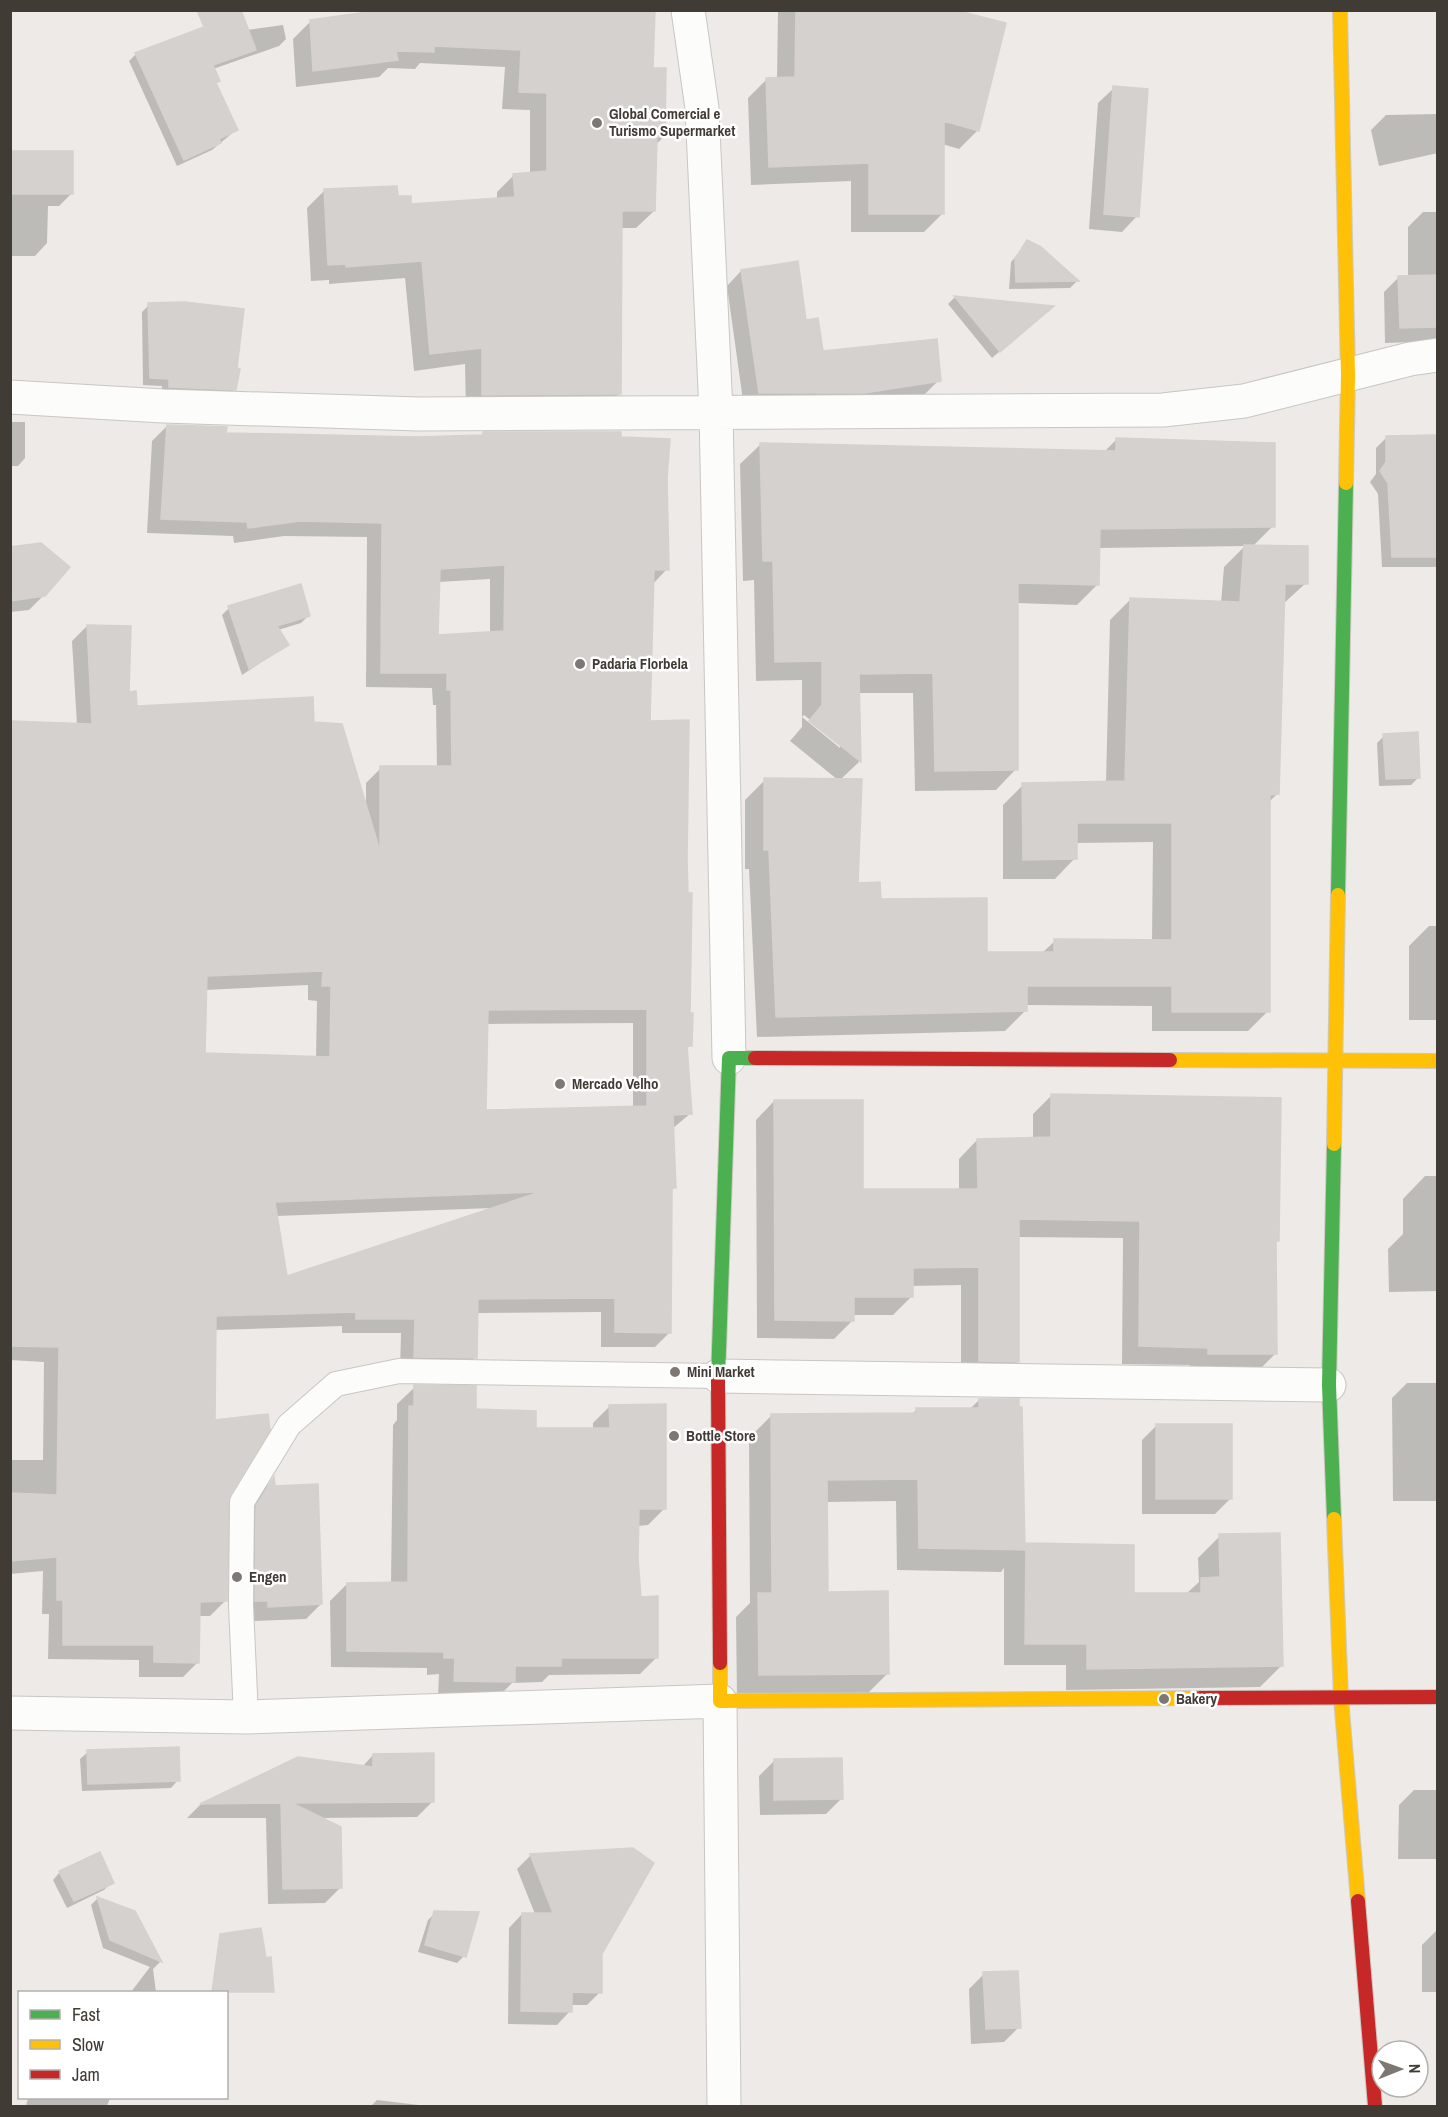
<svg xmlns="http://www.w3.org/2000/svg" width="1448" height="2117" viewBox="0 0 1448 2117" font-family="'Archivo Narrow',sans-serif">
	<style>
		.shadow { fill: #0003; fill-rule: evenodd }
		.building { fill: #d5d1ce; stroke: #d5d1cd; stroke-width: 1.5; fill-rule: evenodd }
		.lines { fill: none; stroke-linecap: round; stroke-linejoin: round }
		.lane-casing { stroke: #c9c6c3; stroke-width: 26 }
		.street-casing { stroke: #c9c6c3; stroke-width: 35 }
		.fast-casing { stroke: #cec9c1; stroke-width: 16 }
		.slow-casing { stroke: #cec9c1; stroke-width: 16 }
		.jam-casing { stroke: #cec9c1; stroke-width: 16 }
		.lane { stroke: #fcfcfb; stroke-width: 24 }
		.street { stroke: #fcfcfb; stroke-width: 33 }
		.fast { stroke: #4caf50; stroke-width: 14 }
		.slow { stroke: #ffc107; stroke-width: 14 }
		.jam { stroke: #c62828; stroke-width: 14 }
		.poi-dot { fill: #7d7873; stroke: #fff; stroke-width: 2 }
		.labels { text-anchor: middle; stroke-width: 5; stroke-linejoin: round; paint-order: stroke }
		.poi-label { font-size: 15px; font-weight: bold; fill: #413b35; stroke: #fff; text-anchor: start }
	</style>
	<rect width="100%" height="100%" fill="#edeae7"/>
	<path class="shadow" d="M 778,10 L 965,10 L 978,130 L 959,149 L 942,144 L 943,213 L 924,232 L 851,232 L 851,181 L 751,185 L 748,98 L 767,79 L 777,79 Z
		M 391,11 L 651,69 L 664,137 L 655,145 L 654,211 L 636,228 L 621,228 L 619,394 L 602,411 L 466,412 L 465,364 L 414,371 L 405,278 L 329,284 L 329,280 L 311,281 L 307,208 L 324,191 L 397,197 L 409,205 L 497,200 L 497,192 L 514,175 L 530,174 L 530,110 L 502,109 L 505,67 L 420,63 L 415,69 L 388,68 L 379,77 L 296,87 L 293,39 L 310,22 Z
		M 283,25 L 286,39 L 279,46 L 213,69 L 218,81 L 215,84 L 236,130 L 212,150 L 177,166 L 129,61 L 136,54 L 173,40 Z
		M 1114,88 L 1137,216 L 1122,232 L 1089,229 L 1098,103 Z
		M 1438,114 L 1438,153 L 1379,166 L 1371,130 L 1386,115 Z
		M 10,153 L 72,193 L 59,206 L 48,206 L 47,243 L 35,256 L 10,256 Z
		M 1423,212 L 1438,212 L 1438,341 L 1385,343 L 1384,292 L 1399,277 L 1408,277 L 1408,227 Z
		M 1028,242 L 1077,281 L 1070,288 L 1009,289 L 1011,262 Z
		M 741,271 L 822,353 L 939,380 L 924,395 L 744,408 L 727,286 Z
		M 954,298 L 1051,307 L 992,358 L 948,304 Z
		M 149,305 L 235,369 L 234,389 L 227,396 L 162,394 L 162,386 L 143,385 L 142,312 Z
		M 10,422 L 25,422 L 25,458 L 18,466 L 10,466 Z
		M 167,426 L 224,434 L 417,438 L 481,437 L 483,434 L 619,438 L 665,478 L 667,569 L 652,585 L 648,722 L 686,858 L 690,1045 L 686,1050 L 691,1113 L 672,1129 L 674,1187 L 671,1191 L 670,1332 L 655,1347 L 601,1347 L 601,1312 L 476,1313 L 475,1357 L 460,1372 L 400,1371 L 401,1333 L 342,1333 L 342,1326 L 214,1330 L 213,1421 L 228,1495 L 225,1601 L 210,1616 L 198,1616 L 198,1662 L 183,1677 L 139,1677 L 139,1660 L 48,1659 L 49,1614 L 42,1614 L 43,1571 L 10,1574 L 10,1460 L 43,1460 L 44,1362 L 10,1360 L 10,722 L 77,725 L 72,641 L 87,626 L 135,708 L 313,723 L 366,806 L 366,783 L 381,768 L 437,768 L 436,705 L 433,705 L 432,688 L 366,687 L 367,537 L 284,536 L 234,543 L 233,536 L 147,533 L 152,441 ZM 490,579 L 490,634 L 436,637 L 438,582 ZM 308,985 L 308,1000 L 317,1001 L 316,1058 L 204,1055 L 205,990 ZM 633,1023 L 633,1108 L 485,1111 L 486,1024 ZM 493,1208 L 286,1278 L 276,1216 Z
		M 1438,436 L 1438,567 L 1382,567 L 1378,494 L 1370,482 L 1376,474 L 1376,448 L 1387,437 Z
		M 1116,440 L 1273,526 L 1252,547 L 1306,583 L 1283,604 L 1277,794 L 1269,802 L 1268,1011 L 1248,1031 L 1152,1031 L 1152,1006 L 1025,1005 L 1025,1011 L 1005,1031 L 757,1037 L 749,869 L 745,869 L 745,800 L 765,780 L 838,780 L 790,741 L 802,727 L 802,680 L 756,681 L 754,580 L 743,581 L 740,464 L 761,444 L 1104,452 ZM 1245,546 L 1224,567 L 1221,603 L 1130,600 L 1110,620 L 1106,783 L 1023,785 L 1003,805 L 1003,879 L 1055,879 L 1075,858 L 1075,843 L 1153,842 L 1152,941 L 1055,941 L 1042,953 L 985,953 L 879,901 L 856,885 L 840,780 L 859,762 L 858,693 L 913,693 L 915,791 L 996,790 L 1016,769 L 1016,603 L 1077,605 L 1098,584 L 1098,548 ZM 804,715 L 840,744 L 840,748 L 802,717 Z
		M 10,548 L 44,595 L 29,610 L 10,612 Z
		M 229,608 L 308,616 L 301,623 L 278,630 L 287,645 L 242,675 L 222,615 Z
		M 1384,736 L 1418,778 L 1411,785 L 1379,786 L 1377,743 Z
		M 1429,926 L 1438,926 L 1438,1020 L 1409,1020 L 1409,946 Z
		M 1052,1095 L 1277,1240 L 1275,1242 L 1276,1353 L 1257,1372 L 1190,1372 L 1190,1365 L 1122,1364 L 1123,1238 L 1018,1237 L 1018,1361 L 999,1379 L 961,1379 L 961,1285 L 911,1286 L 911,1297 L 893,1315 L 853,1315 L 853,1320 L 834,1339 L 757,1338 L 756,1120 L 774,1101 L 861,1191 L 959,1191 L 959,1159 L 977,1140 L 1033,1139 L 1033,1114 Z
		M 1425,1176 L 1438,1176 L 1438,1291 L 1389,1292 L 1388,1249 L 1403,1234 L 1403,1199 Z
		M 1407,1383 L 1438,1383 L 1438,1501 L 1393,1501 L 1392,1398 Z
		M 415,1387 L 474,1411 L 534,1430 L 593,1429 L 593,1423 L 610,1406 L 665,1508 L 648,1525 L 637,1526 L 639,1598 L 657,1657 L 640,1674 L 549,1675 L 542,1682 L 512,1683 L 496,1699 L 438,1697 L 439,1674 L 427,1675 L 427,1668 L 331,1667 L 330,1601 L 347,1584 L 391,1584 L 393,1425 L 397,1420 L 397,1404 Z
		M 979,1400 L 1023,1547 L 1026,1545 L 1132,1595 L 1186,1594 L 1199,1582 L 1198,1558 L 1220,1536 L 1282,1665 L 1260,1687 L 1066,1690 L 1066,1665 L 1004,1665 L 1004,1568 L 1001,1572 L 897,1570 L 896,1501 L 826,1502 L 826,1593 L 888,1673 L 865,1696 L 737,1697 L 736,1617 L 750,1603 L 749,1438 L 772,1415 L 912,1414 L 917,1409 L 970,1409 Z
		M 1157,1425 L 1231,1498 L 1215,1514 L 1142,1514 L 1142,1440 Z
		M 273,1480 L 321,1604 L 306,1619 L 253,1621 L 242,1523 L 259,1494 Z
		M 88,1752 L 178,1780 L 171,1788 L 82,1791 L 80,1759 Z
		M 373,1755 L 432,1802 L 417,1817 L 319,1818 L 341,1887 L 325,1903 L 268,1904 L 266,1818 L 187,1818 L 200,1805 L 299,1758 L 362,1767 Z
		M 774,1761 L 841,1799 L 826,1814 L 760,1815 L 759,1776 Z
		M 1414,1790 L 1438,1790 L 1438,1859 L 1398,1859 L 1399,1805 Z
		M 633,1849 L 600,1953 L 600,1992 L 587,2005 L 570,2005 L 570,2011 L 557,2025 L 508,2024 L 509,1928 L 522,1914 L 535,1914 L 517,1869 L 530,1856 Z
		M 60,1872 L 112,1882 L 104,1890 L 67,1908 L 53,1880 Z
		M 98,1898 L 134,1913 L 160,1962 L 153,1969 L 156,1992 L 131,1992 L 150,1967 L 103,1948 L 91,1905 Z
		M 435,1913 L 464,1956 L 457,1963 L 418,1952 L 428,1920 Z
		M 1438,1929 L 1438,1992 L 1422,1992 L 1422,1945 Z
		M 984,1974 L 1019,2027 L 1004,2042 L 971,2044 L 969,1989 Z
		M 28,2098 L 110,2098 L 107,2106 L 26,2106 Z
		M 377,2100 L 427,2106 L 371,2106 Z"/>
	<path class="building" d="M 197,10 L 241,10 L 256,50 L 213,65 L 220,81 L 216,83 L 238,130 L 219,139 L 221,143 L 184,160 L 135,53 L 204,27 Z
		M 383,10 L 655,10 L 653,68 L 666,68 L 665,137 L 657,137 L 655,211 L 622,211 L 621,394 L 482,395 L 482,348 L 430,354 L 422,261 L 346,267 L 346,264 L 328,265 L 324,189 L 397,186 L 398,196 L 411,196 L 411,204 L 515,197 L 513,174 L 547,171 L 547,93 L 519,92 L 521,50 L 434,46 L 434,52 L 396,51 L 398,60 L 313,71 L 310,20 Z
		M 796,10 L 955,10 L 1006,23 L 979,131 L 944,121 L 944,214 L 869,214 L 869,163 L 769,167 L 766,78 L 795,77 Z
		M 1113,86 L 1148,89 L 1139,217 L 1104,214 Z
		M 10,151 L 73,151 L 73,194 L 10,194 Z
		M 1027,240 L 1041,247 L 1079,281 L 1016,282 L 1015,259 Z
		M 798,261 L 806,320 L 818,318 L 823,351 L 937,339 L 941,381 L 864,393 L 759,393 L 741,270 Z
		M 1437,275 L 1437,327 L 1400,328 L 1398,276 Z
		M 954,296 L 1054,306 L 1000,352 Z
		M 184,302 L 244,309 L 237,368 L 240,369 L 236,390 L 169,387 L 169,379 L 150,378 L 148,303 Z
		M 167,425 L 227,427 L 226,433 L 417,437 L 483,435 L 483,432 L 621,432 L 621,437 L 670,439 L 667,478 L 669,570 L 654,570 L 650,721 L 689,720 L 687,858 L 688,893 L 692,893 L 690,1013 L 693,1013 L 692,1046 L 687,1046 L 692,1114 L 673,1115 L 676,1188 L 672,1188 L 671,1333 L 615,1332 L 615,1298 L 478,1299 L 477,1358 L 414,1357 L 415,1319 L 356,1319 L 356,1312 L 216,1316 L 215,1420 L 268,1414 L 270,1430 L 230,1495 L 227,1601 L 200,1602 L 199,1663 L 154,1662 L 154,1645 L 63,1645 L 63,1600 L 57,1600 L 57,1557 L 10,1561 L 10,1493 L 57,1495 L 59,1347 L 10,1346 L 10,721 L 92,724 L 87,625 L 131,626 L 129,692 L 136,691 L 137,706 L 313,697 L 314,722 L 342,724 L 380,851 L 380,766 L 452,766 L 451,690 L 447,690 L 447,673 L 381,673 L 382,523 L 300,521 L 248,528 L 247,522 L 161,519 ZM 505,565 L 504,631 L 438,635 L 440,569 ZM 323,971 L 322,986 L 331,986 L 330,1057 L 205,1053 L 207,976 ZM 647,1009 L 647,1106 L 486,1110 L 488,1010 ZM 537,1192 L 537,1193 L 287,1276 L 275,1202 Z
		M 1437,435 L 1437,557 L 1392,557 L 1388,483 L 1380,471 L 1386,462 L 1386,436 Z
		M 1116,438 L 1275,443 L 1275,527 L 1100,529 L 1099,585 L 1018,583 L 1018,770 L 935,771 L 933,673 L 859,674 L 861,762 L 809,721 L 822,705 L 822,661 L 775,662 L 773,561 L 763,561 L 760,443 L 1116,451 Z
		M 41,543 L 70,567 L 45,596 L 10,601 L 10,547 Z
		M 1244,545 L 1308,546 L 1308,584 L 1285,584 L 1279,794 L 1270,795 L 1270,1012 L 1172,1012 L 1172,986 L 1027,986 L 1027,1011 L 776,1017 L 769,850 L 764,850 L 764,778 L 862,779 L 858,883 L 880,882 L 881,899 L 987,898 L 987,952 L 1054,952 L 1054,939 L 1172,940 L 1172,823 L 1077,823 L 1077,859 L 1023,860 L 1022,783 L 1125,781 L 1130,598 L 1240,602 Z
		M 301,584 L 310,616 L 277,626 L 289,645 L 249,669 L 228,606 Z
		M 1418,732 L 1420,778 L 1386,779 L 1383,734 Z
		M 1051,1094 L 1281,1098 L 1279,1241 L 1276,1241 L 1277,1354 L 1208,1354 L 1208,1348 L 1139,1346 L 1140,1221 L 1019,1219 L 1019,1362 L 979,1361 L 979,1267 L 913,1268 L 913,1297 L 854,1297 L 854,1321 L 775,1320 L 774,1100 L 863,1100 L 863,1189 L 978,1189 L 977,1139 L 1051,1137 Z
		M 414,1385 L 476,1386 L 476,1409 L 536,1411 L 536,1428 L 610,1428 L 609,1405 L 666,1404 L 666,1509 L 639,1509 L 638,1559 L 641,1597 L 658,1596 L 658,1658 L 561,1658 L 561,1666 L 515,1666 L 515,1682 L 454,1681 L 455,1658 L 444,1658 L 444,1652 L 347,1651 L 347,1583 L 408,1582 L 409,1406 L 414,1406 Z
		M 979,1399 L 1019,1399 L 1019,1407 L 1022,1407 L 1025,1550 L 919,1548 L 918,1479 L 827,1480 L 828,1592 L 888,1591 L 889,1674 L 759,1675 L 758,1593 L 772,1593 L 771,1414 L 916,1413 L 916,1408 L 979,1408 Z
		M 1156,1424 L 1232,1424 L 1232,1499 L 1156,1499 Z
		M 274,1477 L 275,1486 L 318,1484 L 322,1604 L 268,1607 L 268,1601 L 255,1601 L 256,1506 Z
		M 1280,1533 L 1283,1666 L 1087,1669 L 1087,1644 L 1025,1644 L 1026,1543 L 1134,1545 L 1134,1593 L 1201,1593 L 1201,1578 L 1220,1577 L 1219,1534 Z
		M 179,1747 L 180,1781 L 88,1784 L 87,1750 Z
		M 434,1753 L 434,1802 L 292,1803 L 341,1827 L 342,1888 L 283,1889 L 281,1803 L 200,1804 L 298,1757 L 373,1767 L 373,1754 Z
		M 842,1758 L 843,1799 L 774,1800 L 774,1759 Z
		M 633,1848 L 654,1863 L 602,1954 L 602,1993 L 572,1992 L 572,2012 L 521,2011 L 522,1913 L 553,1913 L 530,1854 Z
		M 100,1852 L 114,1883 L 74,1901 L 59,1871 Z
		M 97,1897 L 135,1911 L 162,1962 L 110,1940 Z
		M 434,1911 L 479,1912 L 466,1957 L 425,1945 Z
		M 261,1928 L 266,1958 L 271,1957 L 274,1992 L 212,1992 L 220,1934 Z
		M 1018,1971 L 1021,2028 L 986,2029 L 983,1972 Z"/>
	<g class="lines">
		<g class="lane-casing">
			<path id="lane" d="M 246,1717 L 241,1606 L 242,1502 L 289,1425 L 336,1384 L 399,1371 L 718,1376"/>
		</g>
		<g class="street-casing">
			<path id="street" d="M 688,10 L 702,108 L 716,412 L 729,1058
				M 10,397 L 163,406 L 419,414 L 1163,410 L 1244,401 L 1410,359 L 1438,355
				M 718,1376 L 1329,1385
				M 10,1713 L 246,1717 L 720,1701 L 724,2106"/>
		</g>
		<g class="fast-casing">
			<path id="fast" d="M 1338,895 L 1346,483
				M 1334,1144 L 1329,1385 L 1334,1519
				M 718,1379 L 729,1058 L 755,1058"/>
		</g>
		<g class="slow-casing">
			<path id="slow" d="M 1340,10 L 1348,375 L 1346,483
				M 1170,1060 L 1438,1061
				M 1334,1144 L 1338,895
				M 1334,1519 L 1341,1698 L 1358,1901
				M 720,1663 L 720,1701 L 1200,1698"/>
		</g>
		<g class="jam-casing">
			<path id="jam" d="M 755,1058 L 1170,1060
				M 718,1379 L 720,1663
				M 1200,1698 L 1438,1697
				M 1358,1901 L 1375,2106"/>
		</g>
		<use href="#lane" class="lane"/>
		<use href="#street" class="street"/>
		<use href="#fast" class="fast"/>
		<use href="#slow" class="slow"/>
		<use href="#jam" class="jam"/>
	</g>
	<g class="poi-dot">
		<circle cx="597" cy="123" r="6"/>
		<circle cx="580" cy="664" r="6"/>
		<circle cx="560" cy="1084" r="6"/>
		<circle cx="675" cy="1372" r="6"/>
		<circle cx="674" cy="1436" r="6"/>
		<circle cx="237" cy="1577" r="6"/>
		<circle cx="1164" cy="1699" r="6"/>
	</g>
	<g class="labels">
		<g class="poi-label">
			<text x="609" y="119">Global Comercial e<tspan x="609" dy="17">Turismo Supermarket</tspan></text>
			<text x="592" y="669">Padaria Florbela</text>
			<text x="572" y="1089">Mercado Velho</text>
			<text x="687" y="1377">Mini Market</text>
			<text x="686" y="1441">Bottle Store</text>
			<text x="249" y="1582">Engen</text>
			<text x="1176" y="1704">Bakery</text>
		</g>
	</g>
	<rect width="1448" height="2117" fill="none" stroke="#413b35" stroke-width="24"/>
	<rect x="18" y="1991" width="210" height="108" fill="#ffffff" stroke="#b3b1ae" stroke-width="1.5"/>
	<rect x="30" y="2010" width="30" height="9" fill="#4caf50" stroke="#b3b1ae" stroke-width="1.5"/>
	<text x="72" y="2021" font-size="18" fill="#413b35">Fast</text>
	<rect x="30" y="2040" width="30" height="9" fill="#ffc107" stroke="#b3b1ae" stroke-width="1.5"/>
	<text x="72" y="2051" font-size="18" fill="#413b35">Slow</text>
	<rect x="30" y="2070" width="30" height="9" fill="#c62828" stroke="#b3b1ae" stroke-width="1.5"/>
	<text x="72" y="2081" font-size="18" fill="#413b35">Jam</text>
	<g transform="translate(1400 2069) rotate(89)"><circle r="28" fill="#ffffff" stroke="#b3b1ae" stroke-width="1.5"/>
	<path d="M0-4.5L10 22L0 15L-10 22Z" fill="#7d7873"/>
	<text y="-9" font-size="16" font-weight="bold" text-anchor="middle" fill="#413b35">N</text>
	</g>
</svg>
